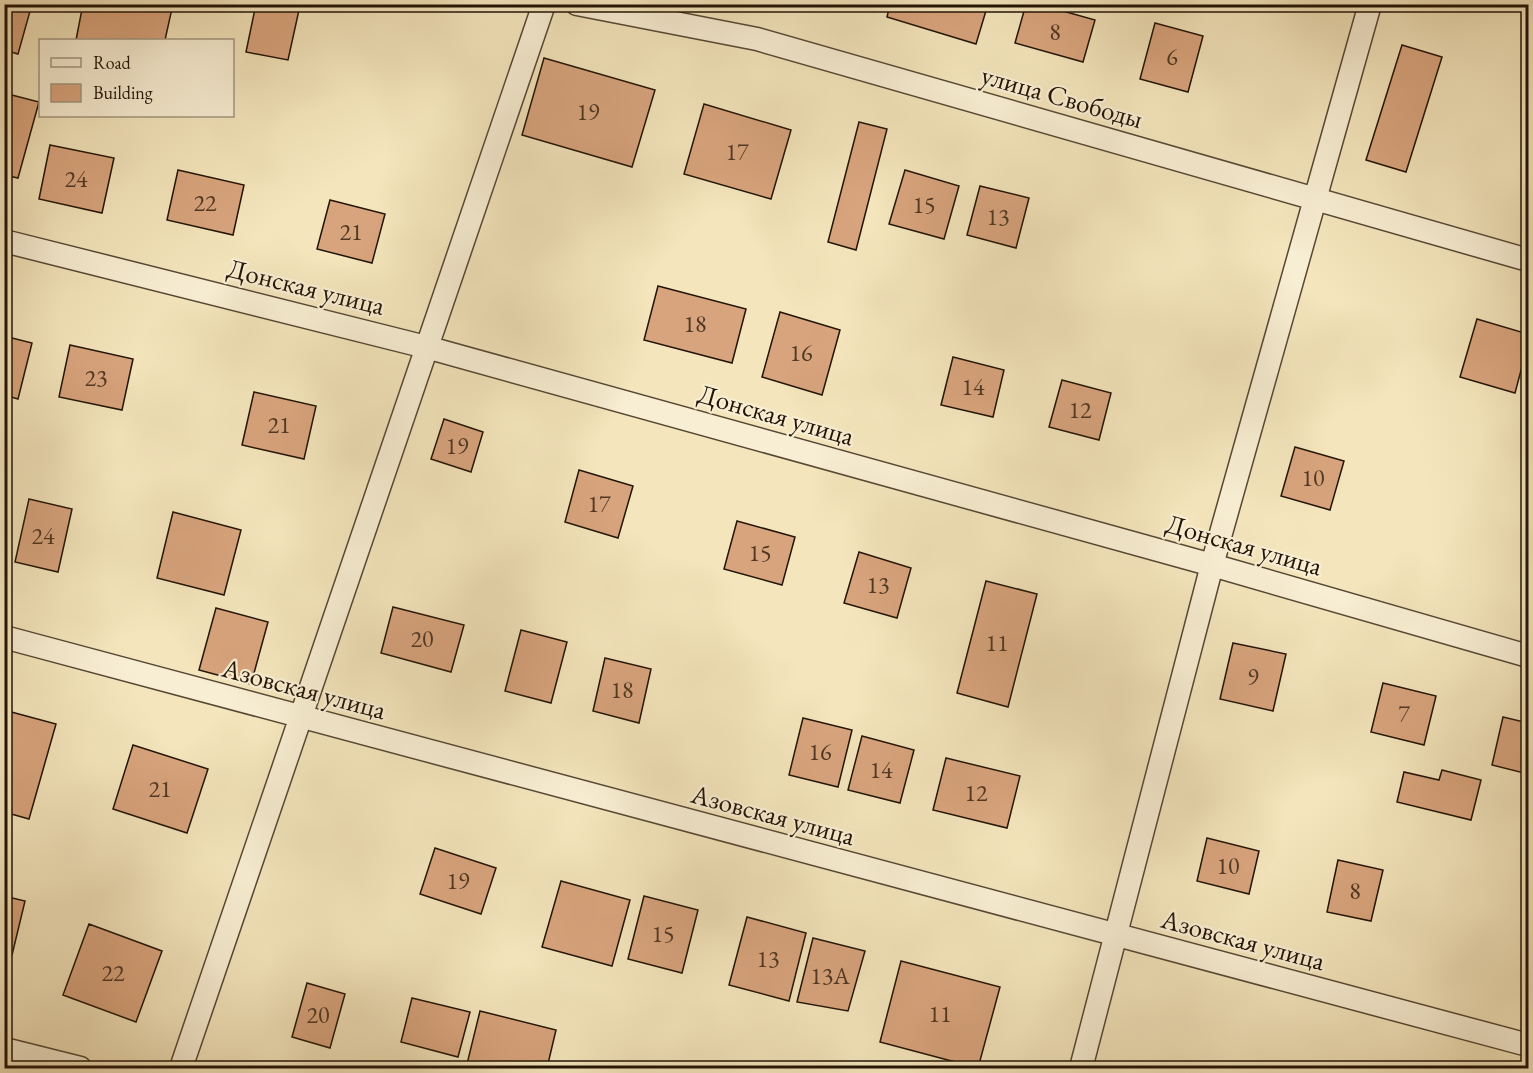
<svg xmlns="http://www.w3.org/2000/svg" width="1533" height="1073" viewBox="0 0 1533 1073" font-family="'EB Garamond',serif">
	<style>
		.building { fill: #d8a47d; stroke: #221406; stroke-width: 1.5 }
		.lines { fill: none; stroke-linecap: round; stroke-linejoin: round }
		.street-casing { stroke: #564834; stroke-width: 25 }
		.street { stroke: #f8eed3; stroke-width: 22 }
		.labels { text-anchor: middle; stroke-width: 4.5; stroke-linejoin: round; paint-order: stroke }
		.number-label { font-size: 24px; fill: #503824 }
		.street-label { font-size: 27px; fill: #221406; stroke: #f8eed3 }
	</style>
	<rect width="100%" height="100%" fill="#f4e5bc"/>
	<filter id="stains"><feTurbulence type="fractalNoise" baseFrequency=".00333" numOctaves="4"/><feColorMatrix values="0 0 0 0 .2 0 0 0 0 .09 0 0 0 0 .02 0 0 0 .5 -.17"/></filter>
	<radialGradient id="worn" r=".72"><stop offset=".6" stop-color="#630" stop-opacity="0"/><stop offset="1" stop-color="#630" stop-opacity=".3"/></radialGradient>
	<path class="building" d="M 4,4 L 32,4 L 18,54 L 4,50 Z
		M 83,4 L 173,4 L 165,40 L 76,40 Z
		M 256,4 L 274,4 L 299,10 L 288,60 L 246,52 Z
		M 890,4 L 988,4 L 976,44 L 887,17 Z
		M 1026,4 L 1038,4 L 1095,20 L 1083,62 L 1015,43 Z
		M 1155,23 L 1203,36 L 1188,92 L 1140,79 Z
		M 1402,45 L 1442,57 L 1406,172 L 1366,160 Z
		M 544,58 L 655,90 L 632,167 L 522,135 Z
		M 4,93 L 39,102 L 18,178 L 4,175 Z
		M 704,104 L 791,130 L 771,199 L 684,174 Z
		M 859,122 L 887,129 L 856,250 L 828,242 Z
		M 50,145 L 114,158 L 102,213 L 39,199 Z
		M 178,170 L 244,185 L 233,235 L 167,220 Z
		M 905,170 L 959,186 L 944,239 L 889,224 Z
		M 980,186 L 1029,198 L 1016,248 L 967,235 Z
		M 330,200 L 385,214 L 372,263 L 317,249 Z
		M 658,286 L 746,309 L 732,363 L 644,340 Z
		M 780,312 L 840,330 L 822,395 L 762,377 Z
		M 1477,319 L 1528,334 L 1528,344 L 1515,393 L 1460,377 Z
		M 4,336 L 32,343 L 18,399 L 4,395 Z
		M 70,345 L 133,359 L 122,410 L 59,397 Z
		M 953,357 L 1004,370 L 993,417 L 941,405 Z
		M 1062,380 L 1111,393 L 1099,440 L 1049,427 Z
		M 254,392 L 316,406 L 304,459 L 242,445 Z
		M 444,419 L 483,432 L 471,472 L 431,459 Z
		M 1295,447 L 1344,461 L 1330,510 L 1281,496 Z
		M 579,470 L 633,486 L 618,538 L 565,522 Z
		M 29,499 L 72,509 L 58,572 L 15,562 Z
		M 173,512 L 241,530 L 224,595 L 157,578 Z
		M 737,521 L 795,537 L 782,585 L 724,569 Z
		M 859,552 L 911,568 L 897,618 L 844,603 Z
		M 986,581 L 1037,594 L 1008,707 L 957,693 Z
		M 393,607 L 464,625 L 451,672 L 381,653 Z
		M 216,608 L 268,622 L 251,684 L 199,670 Z
		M 521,630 L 567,642 L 551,703 L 505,691 Z
		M 1233,643 L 1286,654 L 1273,711 L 1220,699 Z
		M 605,658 L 651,669 L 639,723 L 593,711 Z
		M 1383,683 L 1436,696 L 1424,745 L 1371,732 Z
		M 4,710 L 56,724 L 29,819 L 4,812 Z
		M 1503,717 L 1528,723 L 1528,774 L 1492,765 Z
		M 803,718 L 852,730 L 838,787 L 789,775 Z
		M 862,736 L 914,750 L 900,803 L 848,790 Z
		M 133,745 L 208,769 L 187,833 L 113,809 Z
		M 946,758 L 1020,776 L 1007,828 L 933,810 Z
		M 1442,770 L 1481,780 L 1471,820 L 1397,802 L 1404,772 L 1439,780 Z
		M 1207,838 L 1259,851 L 1249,894 L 1197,881 Z
		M 435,848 L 496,868 L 481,914 L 420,894 Z
		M 1338,860 L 1383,870 L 1371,921 L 1327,912 Z
		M 561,881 L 630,900 L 612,966 L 542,947 Z
		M 4,896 L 25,901 L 12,955 L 4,953 Z
		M 644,896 L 698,910 L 682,973 L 628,959 Z
		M 747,917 L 806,933 L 789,1001 L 729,985 Z
		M 89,924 L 162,951 L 136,1022 L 63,995 Z
		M 813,938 L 865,951 L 848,1011 L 797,1002 Z
		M 901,961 L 1000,987 L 978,1068 L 880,1042 Z
		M 307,983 L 345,994 L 330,1048 L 292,1037 Z
		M 412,998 L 470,1012 L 458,1057 L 401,1042 Z
		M 480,1011 L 556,1030 L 547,1068 L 466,1068 Z"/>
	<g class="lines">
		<g class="street-casing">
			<path id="street" d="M 577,4 L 757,39 L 1528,260
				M 4,241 L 426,347 L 1212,565 L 1528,656
				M 4,637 L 1528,1045
				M 4,1049 L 80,1068
				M 181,1068 L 544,4
				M 1081,1068 L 1212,565 L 1370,4"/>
		</g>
		<use href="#street" class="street"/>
	</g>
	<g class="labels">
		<g class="number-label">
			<text x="1055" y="40">8</text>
			<text x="1172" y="65">6</text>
			<text x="588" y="120">19</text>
			<text x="737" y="160">17</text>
			<text x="76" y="187">24</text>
			<text x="205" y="211">22</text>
			<text x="924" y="213">15</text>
			<text x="998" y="225">13</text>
			<text x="351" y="240">21</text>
			<text x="695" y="332">18</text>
			<text x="801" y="361">16</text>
			<text x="96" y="386">23</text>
			<text x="973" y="395">14</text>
			<text x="1080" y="418">12</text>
			<text x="279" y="433">21</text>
			<text x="457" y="454">19</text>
			<text x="1313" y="486">10</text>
			<text x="599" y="512">17</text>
			<text x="43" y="544">24</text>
			<text x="760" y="561">15</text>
			<text x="878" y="593">13</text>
			<text x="422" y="647">20</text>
			<text x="997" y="651">11</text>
			<text x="1253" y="685">9</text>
			<text x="622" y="698">18</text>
			<text x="1404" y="722">7</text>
			<text x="820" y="760">16</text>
			<text x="881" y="778">14</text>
			<text x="160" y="797">21</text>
			<text x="976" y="801">12</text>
			<text x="1228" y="874">10</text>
			<text x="458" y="889">19</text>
			<text x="1355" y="899">8</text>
			<text x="663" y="942">15</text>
			<text x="768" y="967">13</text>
			<text x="113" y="981">22</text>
			<text x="830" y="984">13А</text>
			<text x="940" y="1022">11</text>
			<text x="318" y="1023">20</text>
		</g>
		<g class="street-label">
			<text transform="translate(1062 97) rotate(16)" y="9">улица Свободы</text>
			<text transform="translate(306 287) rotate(14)" y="9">Донская улица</text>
			<text transform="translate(776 415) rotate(16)" y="9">Донская улица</text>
			<text transform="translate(1244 545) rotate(16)" y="9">Донская улица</text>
			<text transform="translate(304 689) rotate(15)" y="9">Азовская улица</text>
			<text transform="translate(773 815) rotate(15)" y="9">Азовская улица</text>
			<text transform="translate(1243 940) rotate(15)" y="9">Азовская улица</text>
		</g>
	</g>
	<rect width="1533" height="1073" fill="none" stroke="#f4e5bc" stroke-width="24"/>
	<rect x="6" y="6" width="1521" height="1061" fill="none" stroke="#221406" stroke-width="3"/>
	<rect x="12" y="12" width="1509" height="1049" fill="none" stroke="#221406" stroke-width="1.5"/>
	<rect x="39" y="39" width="195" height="78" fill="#f8eed3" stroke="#a29781" stroke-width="1.5"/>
	<rect x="51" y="58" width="30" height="9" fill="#f8eed3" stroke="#a29781" stroke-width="1.5"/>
	<text x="93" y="69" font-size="18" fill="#221406">Road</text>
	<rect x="51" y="84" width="30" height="18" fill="#d8a47d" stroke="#a29781" stroke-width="1.5"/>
	<text x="93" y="99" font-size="18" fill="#221406">Building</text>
	<rect width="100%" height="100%" filter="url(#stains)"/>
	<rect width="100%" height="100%" fill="url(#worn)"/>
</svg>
